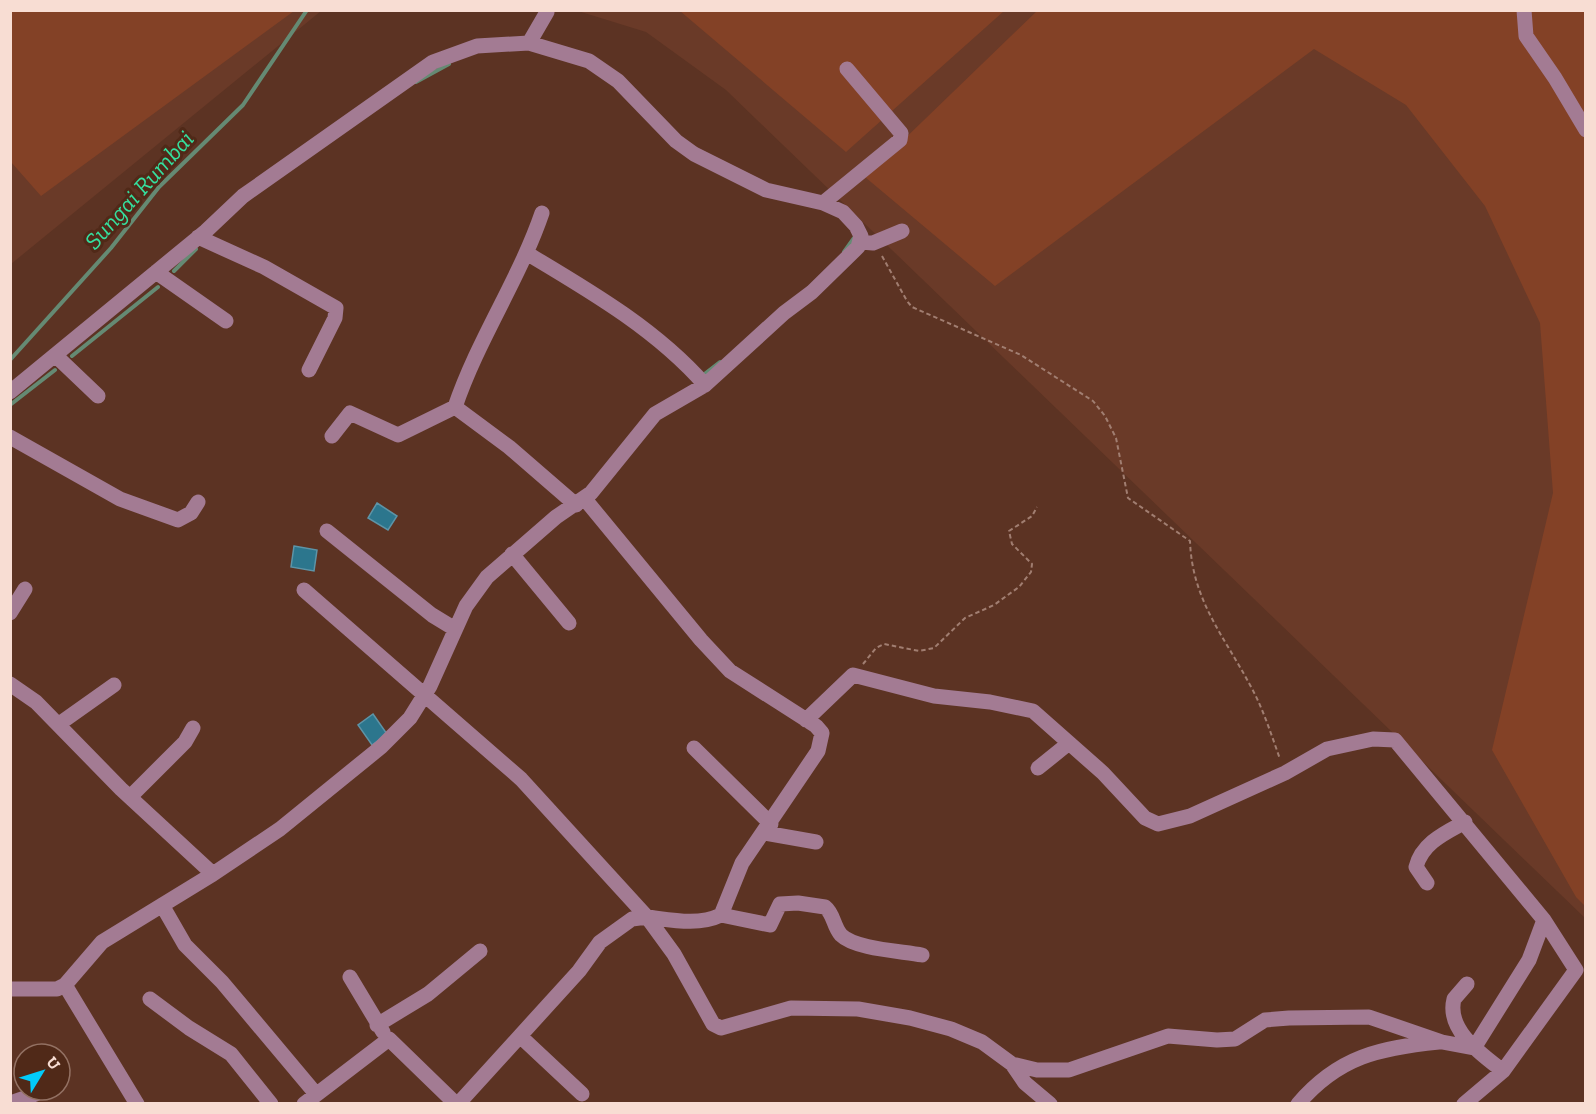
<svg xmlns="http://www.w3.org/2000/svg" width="1596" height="1114" viewBox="0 0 1596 1114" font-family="'Zilla Slab',serif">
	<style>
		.built { fill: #6a3a28 }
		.green { fill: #834126 }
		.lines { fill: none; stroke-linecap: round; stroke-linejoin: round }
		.stream { stroke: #658a73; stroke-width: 4 }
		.building { fill: #2c768d; stroke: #5d94a7; stroke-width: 1.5 }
		.path { stroke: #a17e71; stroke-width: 2; stroke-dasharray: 4.5 3; stroke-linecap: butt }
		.minor { stroke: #a37b93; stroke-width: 15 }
		.labels { text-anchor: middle; stroke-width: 6; stroke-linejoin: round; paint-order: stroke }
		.water-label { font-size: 24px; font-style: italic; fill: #35df9e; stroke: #502918 }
	</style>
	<rect width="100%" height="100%" fill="#5c3323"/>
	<path class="built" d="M 11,11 L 321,11 L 11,264 Z
		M 578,11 L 1585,11 L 1585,918 L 726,90 L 646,32 Z"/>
	<path class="green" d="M 11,10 L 294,10 L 294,11 L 41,196 L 11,162 Z
		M 680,11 L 1004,11 L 846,152 Z
		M 1037,11 L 1585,11 L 1585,906 L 1576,897 L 1492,750 L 1553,493 L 1540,323 L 1485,206 L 1406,105 L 1314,49 L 995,286 L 865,177 Z"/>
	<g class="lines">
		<path class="stream" d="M 416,82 L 449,64
			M 844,252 L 854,238
			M 174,271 L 196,249
			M 72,356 L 158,287
			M 10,360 L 111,248 L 159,187 L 243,105 L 307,10
			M 702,376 L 720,362
			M 10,405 L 55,370"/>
	</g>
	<path class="building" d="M 377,503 L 397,516 L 388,530 L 368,518 Z
		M 294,546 L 317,550 L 314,571 L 291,567 Z
		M 373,714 L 387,734 L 372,745 L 358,725 Z"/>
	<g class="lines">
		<path class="path" d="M 882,256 L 907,301 L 912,307 L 1021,355 L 1093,401 L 1105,416 L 1116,438 L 1128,498 L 1190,541 C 1192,600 1224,636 1250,685 C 1263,708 1271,734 1280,759
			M 863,664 L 876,648 L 884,644 L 919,651 L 934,648 L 965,618 L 994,605 L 1019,587 L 1031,572 L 1032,564 L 1012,544 L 1009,531 L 1032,516 L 1037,507"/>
		<path class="minor" d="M 1524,10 L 1526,36 L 1555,78 L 1586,130
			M 529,43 L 547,12
			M 823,203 L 900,140 L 901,133 L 847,69
			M 198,237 L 264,267 L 336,308 L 335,318 L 309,370
			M 861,242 L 873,243 L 902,231
			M 528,254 C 590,291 657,330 705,385
			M 156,272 L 226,321
			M 55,355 L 98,396
			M 10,392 L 206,231 L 243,196 L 433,62 L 477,46 L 529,43 L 589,61 L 618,81 L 676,141 L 694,154 L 766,190 L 823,203 L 843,212 L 856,226 L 861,236 L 858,247 L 812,292 L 784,313 L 705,385 L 655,414 L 591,493 L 556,517 L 487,577 L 466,606 L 430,686 L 410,718 L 381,747 L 280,829 L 213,874 L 102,942 L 65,985 L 57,989 L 10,989
			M 455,407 L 509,447 L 576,505
			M 332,436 L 350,413 L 398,435 L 455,407 C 478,339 519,280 542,213
			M 10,437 L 120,499 L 178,520 L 191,513 L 198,502
			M 584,498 L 701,640 L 730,671 L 816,726 L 822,733 L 818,751 L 742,863 L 721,915 C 698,926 672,920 647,917
			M 327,531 L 432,615 L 455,629
			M 512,554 L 569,623
			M 304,590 L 521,779 L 647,917 L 632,919 L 600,942 L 579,971 L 458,1104
			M 10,613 L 25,589
			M 10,684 L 36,702 L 121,789 L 213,874
			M 806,720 L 853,675 L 934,696 L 990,702 L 1033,711 L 1103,773 L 1145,818 L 1158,824 L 1190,816 L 1285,773 L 1327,749 L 1373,739 L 1395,740 L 1544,920 L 1576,970 L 1503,1071 L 1464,1104
			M 59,724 L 114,685
			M 694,748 L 771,824
			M 1038,768 L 1069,743
			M 130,797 L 185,742 L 193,728
			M 765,833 L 816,842
			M 1427,883 L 1416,867 C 1422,843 1445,833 1465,822
			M 162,905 L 185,945 L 222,982 L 316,1094
			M 721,915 L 770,925 L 780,904 L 798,903 L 825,907 C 834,914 833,926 841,935 C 855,949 901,951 922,955
			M 647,917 L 674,954 L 713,1024 L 721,1028 L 791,1008 L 858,1009 L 910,1018 L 951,1029 L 982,1042 L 1012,1064 L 1025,1083 L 1050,1104
			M 350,977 L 383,1032
			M 1467,984 L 1454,999 C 1446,1030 1481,1054 1503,1071
			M 65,985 L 137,1104
			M 150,999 L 189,1028 L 231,1054 L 271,1104
			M 377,1025 L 428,994 L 480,951
			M 520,1036 L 582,1094
			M 1012,1064 L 1037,1070 L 1069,1070 L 1168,1036 L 1217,1040 L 1235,1039 L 1265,1020 L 1289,1018 L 1369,1017 L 1442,1042 L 1474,1048 L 1529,960 L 1544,920
			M 10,1103 L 36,1094
			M 304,1104 L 389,1039 L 456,1104
			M 1298,1104 C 1339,1056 1380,1048 1439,1042"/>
	</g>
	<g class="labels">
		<g class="water-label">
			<text transform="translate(139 190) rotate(-48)" y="8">Sungai Rumbai</text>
		</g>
	</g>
	<rect width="1596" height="1114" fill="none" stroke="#f8ddd3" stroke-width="24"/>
	<g transform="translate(42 1072) rotate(52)"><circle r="28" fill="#502918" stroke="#937163" stroke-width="1.5"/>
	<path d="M0-4.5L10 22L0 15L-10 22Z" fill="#02cbf9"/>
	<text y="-9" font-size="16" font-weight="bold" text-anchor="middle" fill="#f8ddd3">U</text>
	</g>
</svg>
